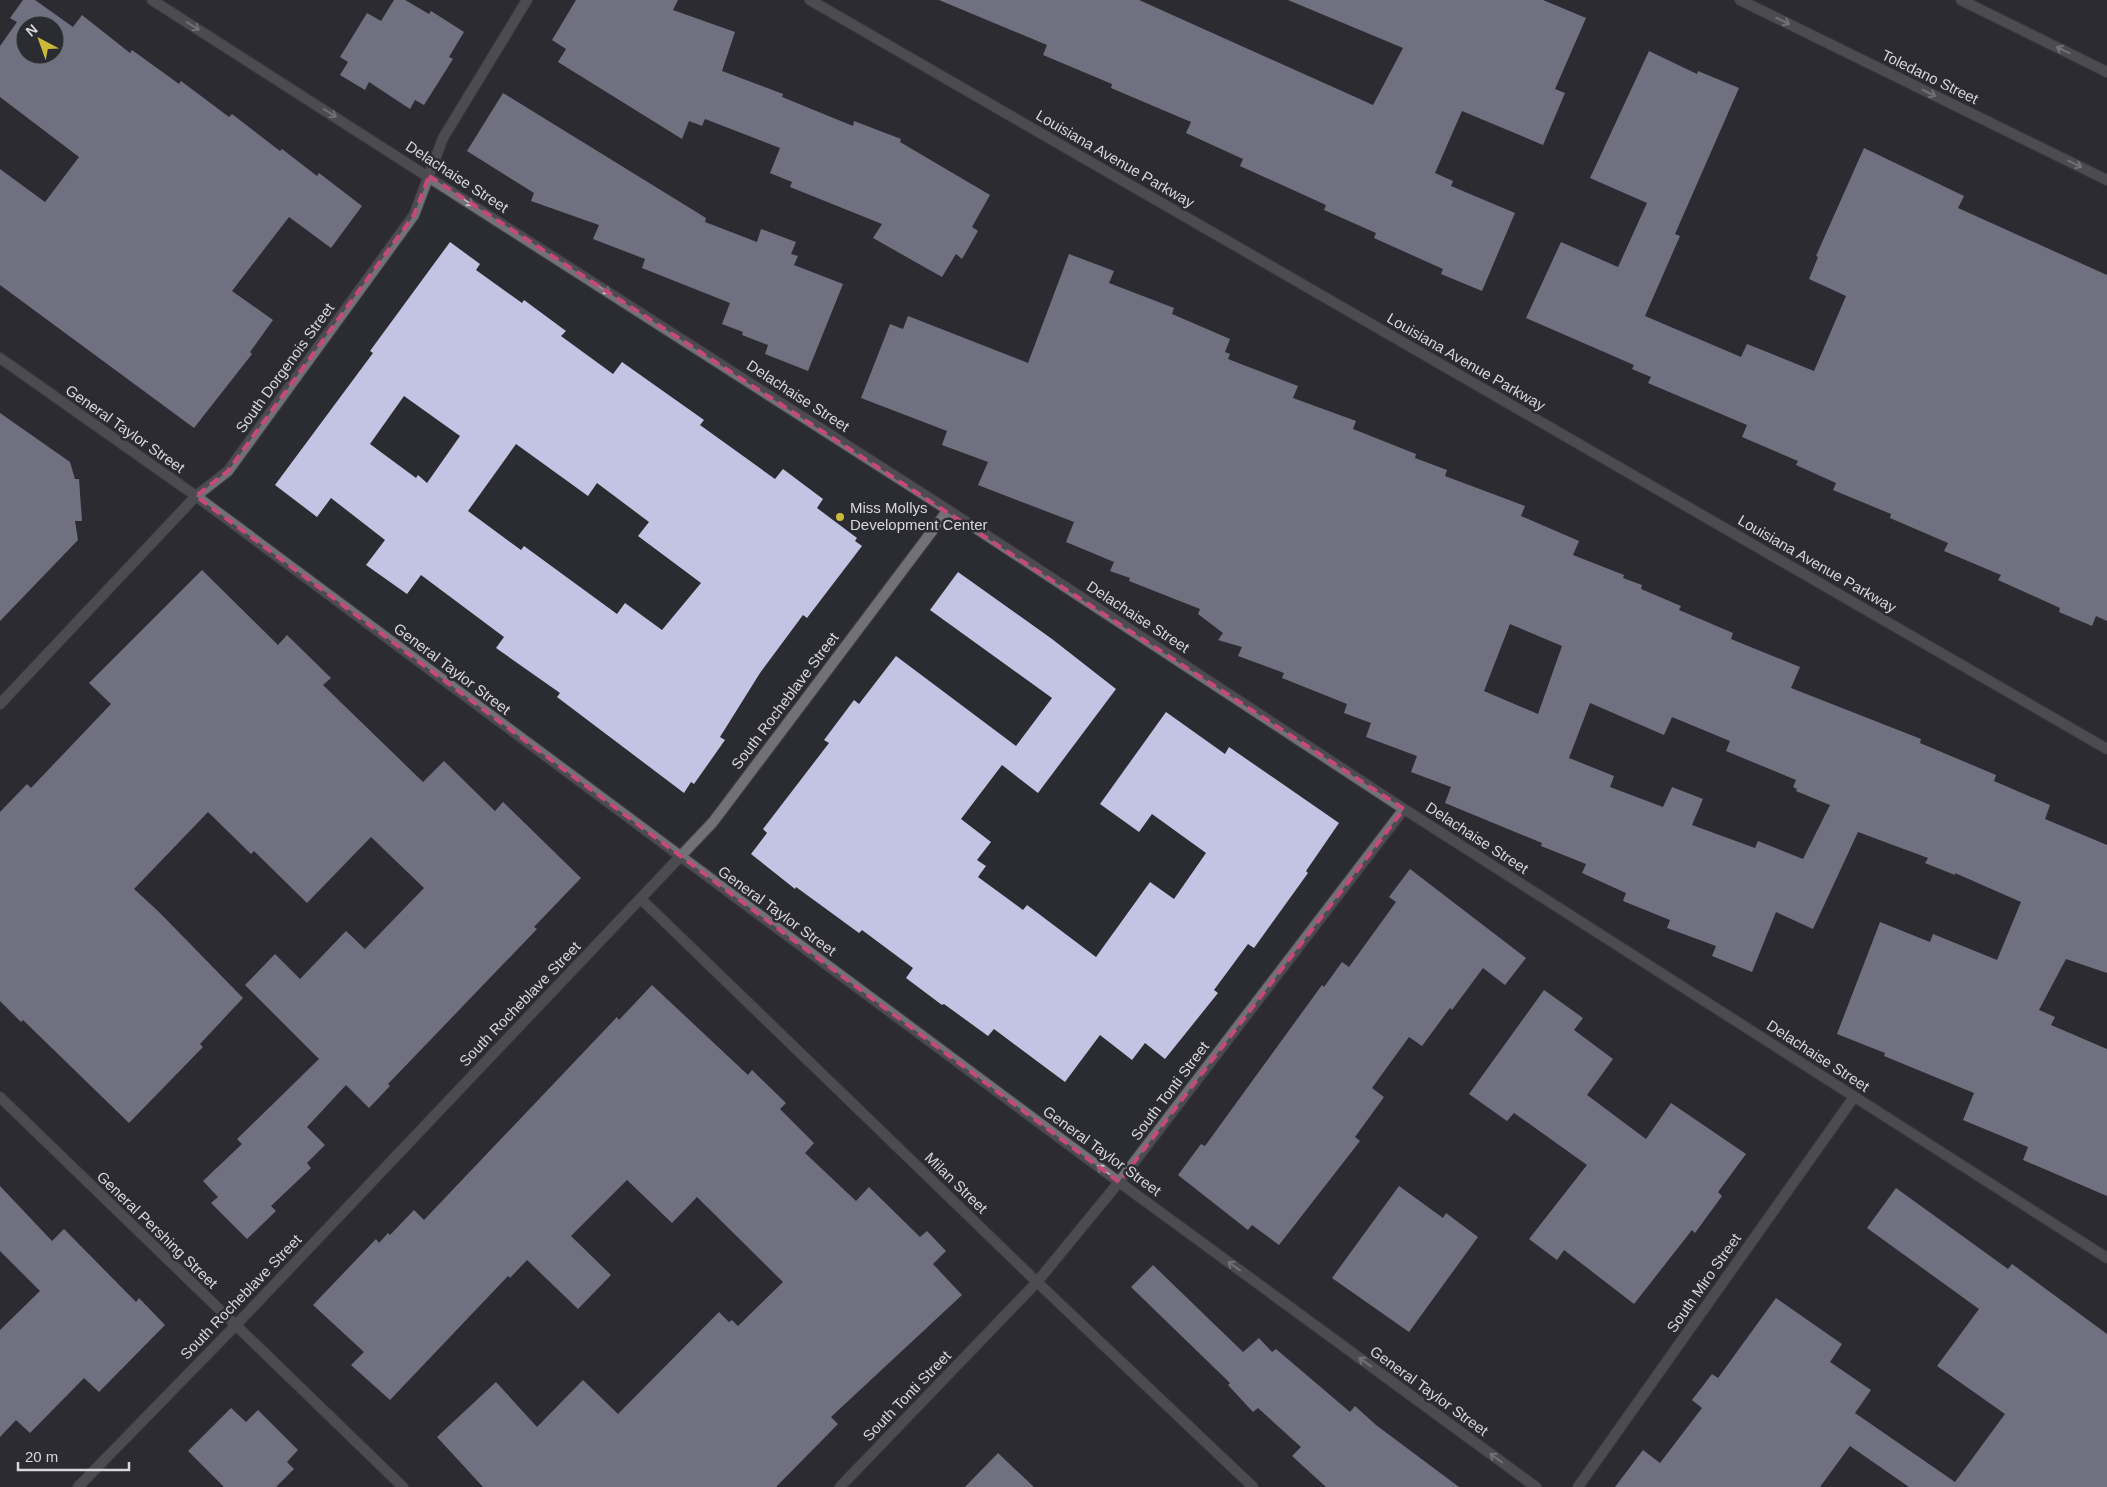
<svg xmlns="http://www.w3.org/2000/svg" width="2107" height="1487" viewBox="0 0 2107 1487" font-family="Helvetica,sans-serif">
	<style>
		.building { fill: #c3c4e3; fill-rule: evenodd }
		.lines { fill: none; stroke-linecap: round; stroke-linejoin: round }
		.minor-casing { stroke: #47474d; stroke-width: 12 }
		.tertiary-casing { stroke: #47474d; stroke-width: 12 }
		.minor { stroke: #727276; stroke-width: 10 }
		.tertiary { stroke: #727276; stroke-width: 10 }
		.oneway { stroke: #c3c3c8 }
		.marked { fill: none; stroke: #c7487b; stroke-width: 4; stroke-dasharray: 10 6; stroke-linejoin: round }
		.poi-dot { fill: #cbba39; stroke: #2b2b32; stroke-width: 2 }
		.labels { text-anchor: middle; stroke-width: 5; stroke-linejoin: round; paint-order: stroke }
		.street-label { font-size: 15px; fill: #d7d7dc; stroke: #2b2b32 }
		.poi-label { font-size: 15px; fill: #d7d7dc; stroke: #2b2b32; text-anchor: start }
	</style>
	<rect width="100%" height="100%" fill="#2b2b32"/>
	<path class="building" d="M 23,0 L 35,0 L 73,27 L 82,15 L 130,53 L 132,50 L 179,84 L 181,81 L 229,117 L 232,114 L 280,151 L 282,149 L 317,176 L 319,173 L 362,206 L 331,248 L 289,217 L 232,291 L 273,320 L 250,352 L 252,354 L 194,428 L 0,285 L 0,169 L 45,202 L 79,157 L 0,97 L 0,46 L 17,22 L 10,18 ZM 25,25 L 55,25 L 55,55 L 25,55 Z
		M 394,0 L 405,0 L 429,14 L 431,11 L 464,32 L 449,57 L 453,59 L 424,105 L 415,100 L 410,109 L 369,82 L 365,90 L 340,75 L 348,62 L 340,57 L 367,13 L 381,21 Z
		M 576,0 L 678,0 L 673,10 L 735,32 L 722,71 L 783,94 L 782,97 L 853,126 L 854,121 L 901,139 L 900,142 L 990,195 L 972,227 L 978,231 L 962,259 L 956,254 L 942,277 L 873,238 L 882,224 L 790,187 L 792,182 L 770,173 L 780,148 L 705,119 L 702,126 L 689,121 L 682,139 L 558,62 L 566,49 L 552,40 Z
		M 939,0 L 1139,0 L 1373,105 L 1403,48 L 1288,0 L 1543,0 L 1586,18 L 1555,89 L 1565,93 L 1543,145 L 1462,111 L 1435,173 L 1453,181 L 1451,186 L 1515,213 L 1482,291 L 1441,274 L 1443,269 L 1374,238 L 1376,233 L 1324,210 L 1326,205 L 1240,166 L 1243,159 L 1186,133 L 1191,122 L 1111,88 L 1112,84 L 1043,55 L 1047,45 Z
		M 1649,51 L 1697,74 L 1698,71 L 1739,88 L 1675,234 L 1680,236 L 1645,316 L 1741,357 L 1747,344 L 1814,371 L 1846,296 L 1809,279 L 1818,257 L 1816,256 L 1864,148 L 1964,196 L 1958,208 L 2107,275 L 2107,621 L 2096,616 L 2092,626 L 2059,612 L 2060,608 L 1998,580 L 2001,575 L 1944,551 L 1948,543 L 1890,518 L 1891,514 L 1833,490 L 1836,483 L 1796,465 L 1798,461 L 1742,437 L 1747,425 L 1648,383 L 1651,377 L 1632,369 L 1634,365 L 1526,318 L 1561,242 L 1618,267 L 1647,203 L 1590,178 Z
		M 503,93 L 706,218 L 705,222 L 757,242 L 761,229 L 796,242 L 791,254 L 798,256 L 794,265 L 843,284 L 808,371 L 765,354 L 768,345 L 742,335 L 743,332 L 722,324 L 730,303 L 642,268 L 645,259 L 593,239 L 599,225 L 531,201 L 534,193 L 467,151 Z
		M 450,242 L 480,264 L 476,270 L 522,303 L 524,300 L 566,331 L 561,336 L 613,374 L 622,362 L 704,420 L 700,425 L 775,479 L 783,469 L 823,499 L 817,508 L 857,538 L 855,541 L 862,546 L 807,618 L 803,615 L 760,673 L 720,737 L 725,740 L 694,784 L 691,782 L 684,793 L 557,697 L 560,693 L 496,648 L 504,637 L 421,575 L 407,594 L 366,565 L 385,540 L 331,498 L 317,517 L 275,485 L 373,353 L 370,351 ZM 404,396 L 460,436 L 427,483 L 418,475 L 416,478 L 370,444 ZM 516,444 L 588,496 L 597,483 L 649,522 L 638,536 L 701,583 L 662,630 L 625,603 L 617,614 L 524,546 L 521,550 L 468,511 Z
		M 1069,254 L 1114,271 L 1109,283 L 1174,308 L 1172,314 L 1230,339 L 1225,352 L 1230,354 L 1228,359 L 1298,386 L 1293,398 L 1356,421 L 1353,429 L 1416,454 L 1415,458 L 1447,470 L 1445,476 L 1525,506 L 1521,516 L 1579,541 L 1573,555 L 1624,575 L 1623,578 L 1642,585 L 1641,589 L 1681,606 L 1679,610 L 1733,633 L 1731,639 L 1800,667 L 1791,688 L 1921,739 L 1920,743 L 1996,775 L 1994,781 L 2050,805 L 2045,819 L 2107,845 L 2107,973 L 2066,959 L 2039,1010 L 2055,1017 L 2051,1025 L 2107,1049 L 2107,1196 L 2023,1160 L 2028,1147 L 1963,1120 L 1974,1093 L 1884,1056 L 1885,1053 L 1837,1034 L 1880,922 L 1930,942 L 1933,934 L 1997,960 L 2021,902 L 1955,873 L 1955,875 L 1925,863 L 1928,858 L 1858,832 L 1813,929 L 1776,912 L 1752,972 L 1712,956 L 1716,946 L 1667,928 L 1670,920 L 1623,901 L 1626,893 L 1582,873 L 1586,864 L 1541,846 L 1542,843 L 1445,803 L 1451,787 L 1411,772 L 1417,756 L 1366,737 L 1371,723 L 1344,713 L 1347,704 L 1282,678 L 1284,673 L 1238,656 L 1242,647 L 1218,640 L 1223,633 L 1198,614 L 1200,609 L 1129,581 L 1130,578 L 1110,571 L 1114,562 L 1066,542 L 1074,522 L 978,485 L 988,462 L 942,445 L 947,431 L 861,398 L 890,324 L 903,329 L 908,316 L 1028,363 ZM 1510,624 L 1562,646 L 1538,714 L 1484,691 ZM 1590,703 L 1664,735 L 1672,717 L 1730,741 L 1726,751 L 1796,780 L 1793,787 L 1797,789 L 1796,791 L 1830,805 L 1803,859 L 1758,841 L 1755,848 L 1692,825 L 1703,799 L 1672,787 L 1663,807 L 1610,787 L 1614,776 L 1569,758 Z
		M 0,413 L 70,462 L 75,479 L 79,479 L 82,521 L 75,521 L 78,540 L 0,621 Z
		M 202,570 L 278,645 L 287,635 L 331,678 L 323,685 L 423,782 L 444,761 L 495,811 L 503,802 L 581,878 L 534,927 L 537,929 L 388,1084 L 390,1086 L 369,1108 L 346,1085 L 307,1127 L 325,1145 L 307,1163 L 311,1168 L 271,1206 L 276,1211 L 247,1239 L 211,1203 L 218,1197 L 203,1181 L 242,1144 L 237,1139 L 319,1059 L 245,985 L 275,954 L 300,979 L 346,931 L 365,949 L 424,888 L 371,837 L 307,903 L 254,851 L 251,854 L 208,812 L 134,889 L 159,912 L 243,998 L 200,1044 L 203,1047 L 129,1123 L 23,1020 L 21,1022 L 0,1001 L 0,812 L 27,784 L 31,788 L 111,704 L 89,683 Z
		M 958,572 L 1052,639 L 1116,689 L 1038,793 L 1002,765 L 961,819 L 991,842 L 977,860 L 986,866 L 978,877 L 1023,910 L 1027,905 L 1096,957 L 1150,882 L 1174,899 L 1206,853 L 1152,814 L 1139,832 L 1100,804 L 1166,712 L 1225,754 L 1229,747 L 1339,823 L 1306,871 L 1308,873 L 1254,948 L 1248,944 L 1214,990 L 1218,993 L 1165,1059 L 1145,1043 L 1132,1060 L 1100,1035 L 1065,1082 L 994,1029 L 988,1036 L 944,1004 L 942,1005 L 906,978 L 913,968 L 862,930 L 859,933 L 796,887 L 795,889 L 751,854 L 767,833 L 763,829 L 829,743 L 824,740 L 854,700 L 859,704 L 896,656 L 1016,746 L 1052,698 L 930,610 Z
		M 1410,869 L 1526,958 L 1505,985 L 1483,968 L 1452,1010 L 1450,1008 L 1422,1046 L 1409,1037 L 1372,1088 L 1384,1097 L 1355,1137 L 1360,1141 L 1279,1245 L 1252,1225 L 1248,1230 L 1178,1175 L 1201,1144 L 1205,1146 L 1322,985 L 1324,987 L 1342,962 L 1349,967 L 1396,902 L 1389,897 Z
		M 652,985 L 748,1075 L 752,1070 L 786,1103 L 780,1109 L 814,1143 L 805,1153 L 856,1201 L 869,1187 L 920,1237 L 927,1231 L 946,1251 L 933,1264 L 962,1295 L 831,1417 L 838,1424 L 776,1487 L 483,1487 L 437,1437 L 496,1382 L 537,1427 L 583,1380 L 618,1414 L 719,1312 L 729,1322 L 732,1320 L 738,1326 L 783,1282 L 697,1197 L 672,1223 L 627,1180 L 571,1236 L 611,1275 L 578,1309 L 527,1260 L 510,1278 L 508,1276 L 390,1400 L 351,1365 L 364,1352 L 313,1305 L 376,1239 L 379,1243 L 388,1233 L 390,1235 L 414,1210 L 424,1220 L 617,1017 L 619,1020 Z
		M 1544,990 L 1583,1018 L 1574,1030 L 1613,1059 L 1587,1095 L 1646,1139 L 1671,1103 L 1746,1154 L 1718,1192 L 1722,1196 L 1695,1233 L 1692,1230 L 1634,1304 L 1564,1250 L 1557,1260 L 1529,1239 L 1587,1165 L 1514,1113 L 1507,1121 L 1469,1094 Z
		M 0,1186 L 52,1241 L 64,1229 L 136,1302 L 139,1298 L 165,1325 L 99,1392 L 84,1378 L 30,1433 L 16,1420 L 0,1437 L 0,1330 L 40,1291 L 0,1251 Z
		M 1399,1186 L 1443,1218 L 1446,1213 L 1478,1237 L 1409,1332 L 1332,1278 Z
		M 1896,1188 L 2008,1269 L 2012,1264 L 2107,1334 L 2107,1487 L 1909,1487 L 1850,1446 L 1820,1487 L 1615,1487 L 1643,1450 L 1660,1463 L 1702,1408 L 1692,1400 L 1712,1374 L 1718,1378 L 1776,1298 L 1842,1344 L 1830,1362 L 1871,1390 L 1855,1413 L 1955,1482 L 2005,1414 L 1937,1366 L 1979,1309 L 1867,1228 Z
		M 1153,1265 L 1243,1352 L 1259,1338 L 1272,1352 L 1276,1349 L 1350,1412 L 1355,1406 L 1376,1425 L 1459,1487 L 1326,1487 L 1292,1456 L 1301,1447 L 1258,1408 L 1253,1412 L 1228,1385 L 1230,1383 L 1131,1287 Z
		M 231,1408 L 246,1422 L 258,1410 L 298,1450 L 287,1462 L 294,1469 L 276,1487 L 224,1487 L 188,1451 Z
		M 998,1453 L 1034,1487 L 965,1487 Z"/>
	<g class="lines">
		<g class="minor-casing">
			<path id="minor" d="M 152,0 L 948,510 L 1404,809 L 2107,1258
				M 810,0 L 2107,749
				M 0,358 L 196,496 L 1119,1182 L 1536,1487
				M 0,704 L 196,496 L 228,471 L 414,215 L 443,138 L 527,0
				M 641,899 L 1037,1282 L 1253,1487
				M 0,1097 L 403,1487
				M 78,1487 L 235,1326 L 713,822 L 948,510
				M 840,1487 L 1037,1282 L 1119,1182 L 1404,809
				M 1578,1487 L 1854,1097"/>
		</g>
		<g class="tertiary-casing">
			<path id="tertiary" d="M 1740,0 L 2107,180
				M 1961,0 L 2107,72"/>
		</g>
		<use href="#minor" class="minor"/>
		<use href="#tertiary" class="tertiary"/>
	</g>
	<defs><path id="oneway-shaft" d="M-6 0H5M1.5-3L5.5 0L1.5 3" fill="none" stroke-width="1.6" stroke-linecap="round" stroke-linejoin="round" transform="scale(1.25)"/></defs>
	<g class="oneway">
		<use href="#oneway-shaft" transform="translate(1783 21) rotate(26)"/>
		<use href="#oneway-shaft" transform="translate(193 26) rotate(32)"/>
		<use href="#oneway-shaft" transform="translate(2063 50) rotate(-154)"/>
		<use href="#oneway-shaft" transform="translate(1929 93) rotate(26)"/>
		<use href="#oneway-shaft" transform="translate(330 113) rotate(32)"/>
		<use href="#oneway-shaft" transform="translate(2075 164) rotate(26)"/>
		<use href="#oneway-shaft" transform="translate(467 201) rotate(33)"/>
		<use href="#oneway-shaft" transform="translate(604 289) rotate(33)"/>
		<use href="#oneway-shaft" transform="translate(1103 1170) rotate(-144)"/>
		<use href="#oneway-shaft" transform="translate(1234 1266) rotate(-144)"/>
		<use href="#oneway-shaft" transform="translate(1365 1362) rotate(-144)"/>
		<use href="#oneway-shaft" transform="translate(1496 1458) rotate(-144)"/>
	</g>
	<path d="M0 0H2107V1487H0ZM 429,176 L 1404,809 L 1119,1182 L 196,496 L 228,471 L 414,215 Z" fill="#2b2b32" fill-opacity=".55" fill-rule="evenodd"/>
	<path class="marked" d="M 429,176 L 1404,809 L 1119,1182 L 196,496 L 228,471 L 414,215 Z"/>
	<circle class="poi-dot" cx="840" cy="517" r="5"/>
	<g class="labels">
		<g class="street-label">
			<text transform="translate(1930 77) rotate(26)" y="5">Toledano Street</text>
			<text transform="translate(1115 159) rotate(30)" y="5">Louisiana Avenue Parkway</text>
			<text transform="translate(457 177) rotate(33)" y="5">Delachaise Street</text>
			<text transform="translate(1466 362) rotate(30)" y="5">Louisiana Avenue Parkway</text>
			<text transform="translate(285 368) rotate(-54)" y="5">South Dorgenois Street</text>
			<text transform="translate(798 396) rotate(33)" y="5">Delachaise Street</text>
			<text transform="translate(125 429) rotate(35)" y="5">General Taylor Street</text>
			<text transform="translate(1817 564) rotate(30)" y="5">Louisiana Avenue Parkway</text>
			<text transform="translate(1138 617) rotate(33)" y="5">Delachaise Street</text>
			<text transform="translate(452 669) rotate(37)" y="5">General Taylor Street</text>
			<text transform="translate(785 701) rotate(-53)" y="5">South Rocheblave Street</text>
			<text transform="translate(1477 838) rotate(33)" y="5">Delachaise Street</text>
			<text transform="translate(777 911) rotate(36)" y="5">General Taylor Street</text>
			<text transform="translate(520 1004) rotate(-46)" y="5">South Rocheblave Street</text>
			<text transform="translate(1818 1056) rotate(33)" y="5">Delachaise Street</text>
			<text transform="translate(1170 1091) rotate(-53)" y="5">South Tonti Street</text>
			<text transform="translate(1102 1151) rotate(36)" y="5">General Taylor Street</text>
			<text transform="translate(956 1183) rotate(44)" y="5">Milan Street</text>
			<text transform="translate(157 1230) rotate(44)" y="5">General Pershing Street</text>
			<text transform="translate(1704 1283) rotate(-55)" y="5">South Miro Street</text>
			<text transform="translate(241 1297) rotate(-46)" y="5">South Rocheblave Street</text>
			<text transform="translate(1429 1391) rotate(36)" y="5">General Taylor Street</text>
			<text transform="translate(907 1396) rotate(-46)" y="5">South Tonti Street</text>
		</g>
		<g class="poi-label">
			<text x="850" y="513">Miss Mollys<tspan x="850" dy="17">Development Center</tspan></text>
		</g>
	</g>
	<g transform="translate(40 40) rotate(319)"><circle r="24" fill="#2b2b32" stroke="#707076"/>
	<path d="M0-4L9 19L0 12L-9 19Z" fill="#cbba39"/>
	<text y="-8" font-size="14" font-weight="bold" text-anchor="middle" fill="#d7d7dc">N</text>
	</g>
	<path d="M18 1462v8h111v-8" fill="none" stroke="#d7d7dc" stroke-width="2.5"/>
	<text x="25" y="1462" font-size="15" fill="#d7d7dc" stroke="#2b2b32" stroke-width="4" paint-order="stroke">20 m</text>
</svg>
